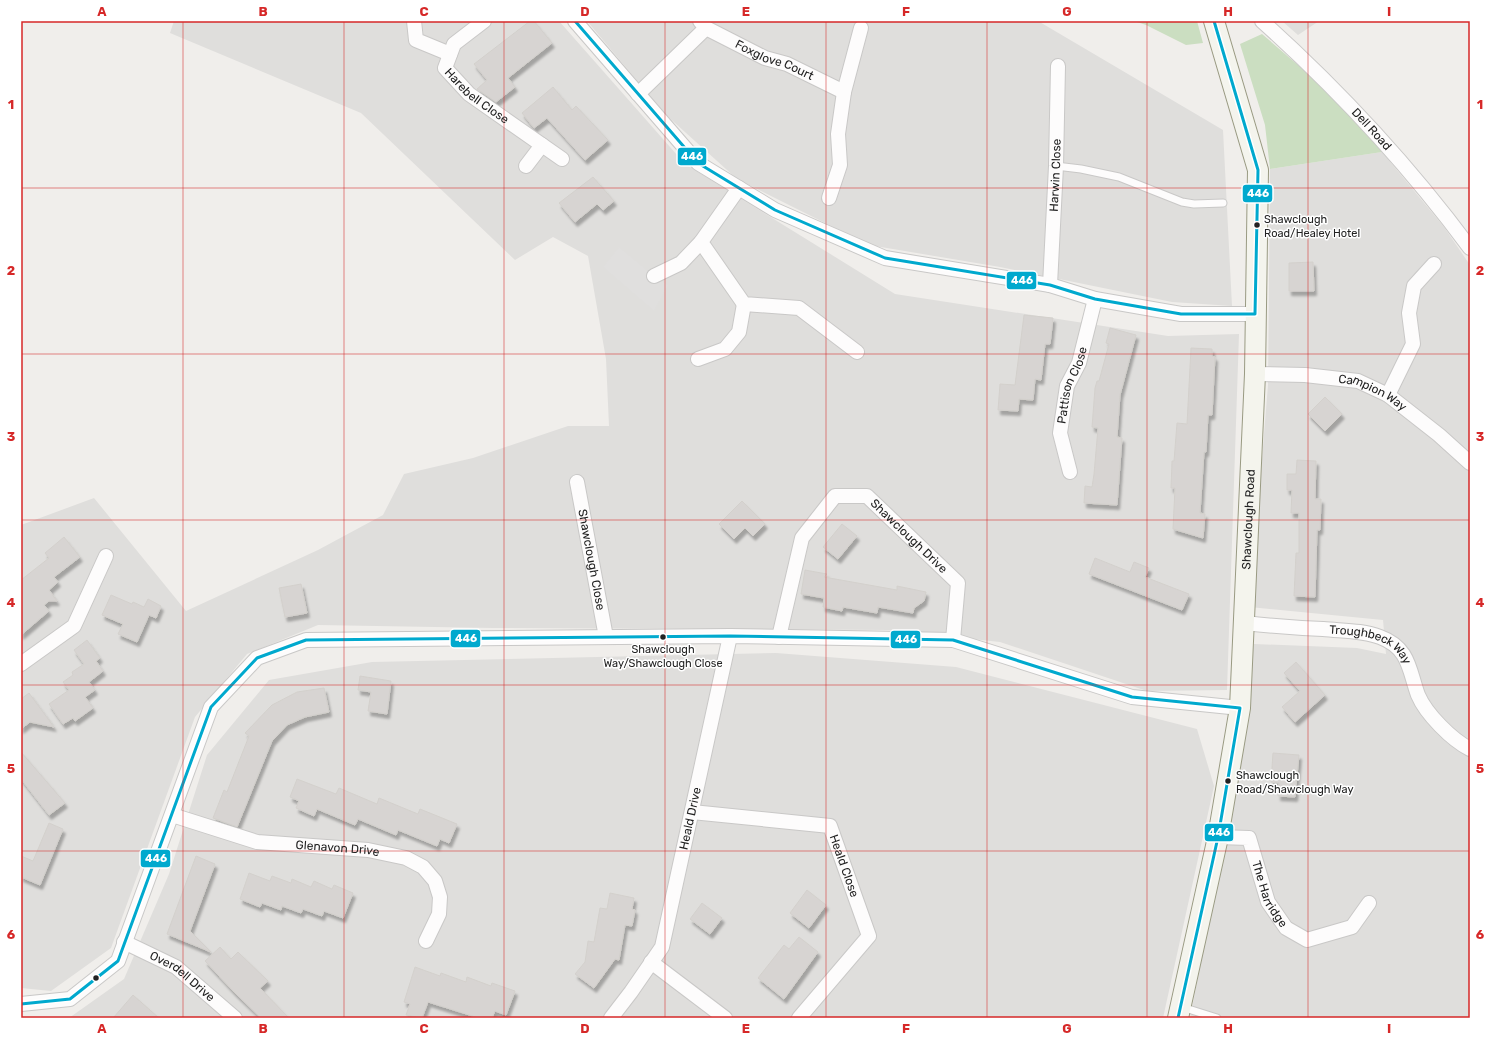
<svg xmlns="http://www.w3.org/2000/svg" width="1491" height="1039" viewBox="0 0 1491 1039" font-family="Rubik,sans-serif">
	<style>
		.residential { fill: #dfdedc }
		.forest { fill: #cbdec1 }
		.parking { fill: #e0dfde }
		.building { fill: #d7d4d2; stroke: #d3d0cc; filter: url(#shadow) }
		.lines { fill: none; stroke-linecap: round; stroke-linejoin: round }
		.lane-casing { stroke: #c9c8c7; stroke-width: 9 }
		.street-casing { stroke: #c9c8c7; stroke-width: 16 }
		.secondary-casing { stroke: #999a82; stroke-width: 22 }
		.lane { stroke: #fdfcfc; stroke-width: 7 }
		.street { stroke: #fdfcfc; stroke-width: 14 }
		.secondary { stroke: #f4f4ed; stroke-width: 20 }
		.bus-1-casing { stroke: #fff; stroke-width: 6 }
		.bus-1 { stroke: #00a9ce; stroke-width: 3 }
		.grid { fill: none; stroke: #d62828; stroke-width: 1; stroke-opacity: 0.55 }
		.bus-dot { fill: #222; stroke: #fff; stroke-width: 1.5 }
		.labels { text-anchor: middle; stroke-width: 3; stroke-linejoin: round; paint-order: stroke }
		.bus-label { font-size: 11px; fill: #222; stroke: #fff; text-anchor: start }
		.street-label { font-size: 12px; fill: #222; stroke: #fff }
		.line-badge { stroke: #fff; stroke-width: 1.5 }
		.badge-label { font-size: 11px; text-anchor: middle; font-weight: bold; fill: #fff }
		.neatline { fill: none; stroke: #d62828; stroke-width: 1.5 }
		.grid-label { font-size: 13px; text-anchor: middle; font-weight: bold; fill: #d62828 }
	</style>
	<defs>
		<filter id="shadow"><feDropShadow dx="2.5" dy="4.5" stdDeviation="1" flood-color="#0004"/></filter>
	</defs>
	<rect width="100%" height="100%" fill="#f0eeeb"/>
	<path class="residential" d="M 174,21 L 559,21 L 685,164 L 895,294 L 1168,336 L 1239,334 L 1227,690 L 1147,691 L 1000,642 L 890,630 L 493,628 L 318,625 L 247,654 L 195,717 L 111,948 L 51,991 L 21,988 L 21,525 L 94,498 L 186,611 L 318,550 L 383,515 L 404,474 L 473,458 L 568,426 L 609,426 L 606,359 L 588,256 L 553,237 L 515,260 L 361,113 L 170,33 Z
		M 587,21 L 1038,21 L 1223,130 L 1232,306 L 1172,302 L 1000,267 L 869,245 L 737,179 L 665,114 Z
		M 1282,21 L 1319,21 L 1298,35 Z
		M 1382,152 L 1444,227 L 1470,265 L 1470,1018 L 1190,1018 L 1221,861 L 1254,644 L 1357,648 L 1386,654 L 1383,620 L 1250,607 L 1268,385 L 1270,169 Z
		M 776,653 L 956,667 L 1197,729 L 1214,786 L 1163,1018 L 69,1018 L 124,979 L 169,874 L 207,755 L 269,680 L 372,662 Z"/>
	<path class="forest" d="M 1134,21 L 1197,21 L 1203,43 L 1186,45 L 1146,25 Z
		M 1262,34 L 1320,84 L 1353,116 L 1382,152 L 1270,169 L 1265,125 L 1240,44 Z"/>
	<path class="parking" d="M 619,247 L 654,276 L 668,285 L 654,311 L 603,267 Z"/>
	<path class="building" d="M 530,21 L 534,21 L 552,43 L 508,78 L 515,87 L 496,102 L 477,89 L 487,80 L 474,64 Z
		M 553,87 L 572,110 L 576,106 L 608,140 L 585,160 L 547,118 L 534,128 L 522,113 Z
		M 593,177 L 614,201 L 603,210 L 597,204 L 575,222 L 559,203 Z
		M 1313,262 L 1314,291 L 1289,291 L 1289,263 Z
		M 1024,315 L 1053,318 L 1050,344 L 1045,344 L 1041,380 L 1035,379 L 1033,400 L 1019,399 L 1018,411 L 998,410 L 1000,384 L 1015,385 Z
		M 1110,328 L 1136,335 L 1120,395 L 1117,437 L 1122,438 L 1117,505 L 1084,503 L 1085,486 L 1092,487 L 1094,474 L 1098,428 L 1092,427 L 1095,388 L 1097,381 L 1099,381 L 1109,344 L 1106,343 Z
		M 1191,348 L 1212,349 L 1212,356 L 1215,357 L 1212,415 L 1208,415 L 1206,452 L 1204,452 L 1200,513 L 1205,514 L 1203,538 L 1173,529 L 1175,488 L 1171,488 L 1172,461 L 1174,461 L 1177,423 L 1187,424 Z
		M 1325,397 L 1342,414 L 1325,431 L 1308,414 Z
		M 1297,460 L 1316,461 L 1315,499 L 1321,499 L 1320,530 L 1317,530 L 1315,597 L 1294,596 L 1296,553 L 1299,553 L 1299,513 L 1291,513 L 1292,490 L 1287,490 L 1287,474 L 1296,474 Z
		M 742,501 L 765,524 L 753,536 L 745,528 L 734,539 L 719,524 Z
		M 842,524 L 857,536 L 838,559 L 823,547 Z
		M 64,537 L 80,557 L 54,577 L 58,582 L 49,590 L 57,601 L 49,601 L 44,605 L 49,611 L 21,635 L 21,580 L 49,558 L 45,553 Z
		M 1095,558 L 1130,572 L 1134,562 L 1149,568 L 1145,577 L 1189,594 L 1182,610 L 1089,574 Z
		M 805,570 L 827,574 L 824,577 L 897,590 L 897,586 L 926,592 L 924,601 L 914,608 L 913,613 L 878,607 L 877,613 L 843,607 L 842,611 L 823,607 L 824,598 L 801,594 Z
		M 301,584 L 307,613 L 285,617 L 279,588 Z
		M 111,595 L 132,604 L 133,602 L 144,607 L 148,599 L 161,606 L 156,618 L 149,615 L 137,642 L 118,634 L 123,624 L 102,615 Z
		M 87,640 L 100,658 L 96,661 L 103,671 L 89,682 L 95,690 L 85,697 L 93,708 L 75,721 L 73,718 L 63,724 L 49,704 L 69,690 L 63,682 L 73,675 L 72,672 L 84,664 L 74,650 Z
		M 1296,662 L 1325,695 L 1295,722 L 1282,707 L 1300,691 L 1284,673 Z
		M 360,676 L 391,681 L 387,714 L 368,711 L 371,692 L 358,690 Z
		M 324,688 L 329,712 L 305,717 L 287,725 L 272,741 L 237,827 L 213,818 L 224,790 L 227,792 L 249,736 L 245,733 L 272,705 L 297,692 Z
		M 29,693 L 54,727 L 30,722 L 21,729 L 21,699 Z
		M 21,752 L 65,803 L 49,815 L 21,779 Z
		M 1273,753 L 1299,755 L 1295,797 L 1278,796 L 1279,783 L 1271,782 Z
		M 297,779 L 336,794 L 339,788 L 377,804 L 379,798 L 418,814 L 420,809 L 457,824 L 449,843 L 440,839 L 437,846 L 398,830 L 396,835 L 358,819 L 355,825 L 317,809 L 314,816 L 296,808 L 299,801 L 290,797 Z
		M 49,823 L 63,829 L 40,885 L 21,877 L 21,856 L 33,861 Z
		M 196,856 L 215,864 L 190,931 L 211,952 L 167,934 Z
		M 249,873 L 270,881 L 272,876 L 291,883 L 292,879 L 311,887 L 314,881 L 332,889 L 334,885 L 353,893 L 343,918 L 324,911 L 322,916 L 303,909 L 301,913 L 282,906 L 281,910 L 262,903 L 260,907 L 240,899 Z
		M 807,890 L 826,905 L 809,928 L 790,913 Z
		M 610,893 L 634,898 L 632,909 L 635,910 L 632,926 L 625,925 L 619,960 L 615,959 L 594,988 L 575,974 L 585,962 L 588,941 L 594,942 L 600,908 L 607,909 Z
		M 702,903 L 722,918 L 710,934 L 690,919 Z
		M 799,937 L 818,952 L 784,999 L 758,978 L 784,945 L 789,949 Z
		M 220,947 L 231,959 L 238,952 L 268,981 L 260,988 L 289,1018 L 261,1018 L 234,992 L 205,961 Z
		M 415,967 L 440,976 L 441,973 L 466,982 L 467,977 L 491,986 L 492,983 L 515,991 L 506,1015 L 495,1011 L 492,1018 L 479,1018 L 428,1002 L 422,1018 L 406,1015 L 410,1004 L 404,1002 Z
		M 133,995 L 159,1018 L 113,1018 Z"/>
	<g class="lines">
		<g class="lane-casing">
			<path id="lane" d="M 1056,166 L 1081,169 L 1119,177 L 1182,202 L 1194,204 L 1223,203
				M 1182,1007 L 1217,1018"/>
		</g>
		<g class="street-casing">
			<g id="street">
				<path d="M 414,21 L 416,40 L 450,54"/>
				<path id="s1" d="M 484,21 L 454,44 L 445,68 L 469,94 L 562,159"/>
				<path d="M 575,21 L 698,163 L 775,210 L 885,258 L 1050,285 L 1095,299 L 1181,314 L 1255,314"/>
				<path id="s2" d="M 700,21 L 706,28 L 765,58 L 787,64 L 844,92"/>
				<path id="s3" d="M 1262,21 C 1341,92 1407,163 1470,248"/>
				<path d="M 638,94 L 706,28"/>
				<path d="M 526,166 L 542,145"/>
				<path d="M 739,188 L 701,242 L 744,304 L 799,308 L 857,352"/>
				<path d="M 829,198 L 840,165 L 838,134 L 844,92 L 861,28"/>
				<path d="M 654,276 L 681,263 L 701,242"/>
				<path id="s4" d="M 1050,285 L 1056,166 L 1058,66"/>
				<path d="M 698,359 L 725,349 L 739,332 L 744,304"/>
				<path id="s5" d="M 1255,374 L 1305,375 L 1358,381 L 1388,395 L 1439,435 L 1470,463"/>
				<path d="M 1388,395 L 1413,344 L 1409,313 L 1414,286 L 1434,264"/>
				<path id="s6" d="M 1070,472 L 1060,433 L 1067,386 L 1079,363 L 1095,299"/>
				<path id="s7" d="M 577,482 L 606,637"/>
				<path id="s8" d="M 1245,623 C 1271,626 1297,628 1323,629 C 1342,631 1362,630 1380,637 C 1410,648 1409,671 1418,695 C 1426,714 1452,740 1470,749"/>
				<path id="s9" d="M 779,637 L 802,538 L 835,496 L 867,496 L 958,583 L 953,640"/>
				<path d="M 21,664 L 74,626 L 106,556"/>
				<path id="s10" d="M 692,812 L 830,826 L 869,936 L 799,1018"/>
				<path id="s11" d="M 172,815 L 257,842 L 368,850 L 406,858 L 423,867 L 435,881 L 440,897 L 439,914 L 426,941"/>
				<path id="s12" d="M 1218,837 L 1249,838 L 1268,902 L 1286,928 L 1307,940 L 1352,927 L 1369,903"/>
				<path id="s13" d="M 124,942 L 176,967 L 235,1018"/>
				<path d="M 651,962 L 725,1018"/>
				<path d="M 21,1004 L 70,999 L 118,961 L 211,707 L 257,658 L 306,640 L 730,636 L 953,640 L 1132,697 L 1240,708"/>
				<path id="s14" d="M 611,1018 L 631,992 L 662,947 L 730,636"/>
			</g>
		</g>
		<g class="secondary-casing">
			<g id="secondary">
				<path id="s15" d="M 1178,1018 L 1218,837 L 1240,708 L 1255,374 L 1258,170 L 1214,21"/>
			</g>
		</g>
		<use href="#lane" class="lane"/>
		<use href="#street" class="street"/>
		<use href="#secondary" class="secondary"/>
		<g class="bus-1-casing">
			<path id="bus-1" d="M 575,21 L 698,163 L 775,210 L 885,258 L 1050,285 L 1095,299 L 1181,314 L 1255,314 L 1258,170 L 1214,21
				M 21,1004 L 70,999 L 118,961 L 211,707 L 257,658 L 306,640 L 730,636 L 953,640 L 1132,697 L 1240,708 L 1218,837 L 1178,1018"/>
		</g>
		<use href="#bus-1" class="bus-1"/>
	</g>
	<path class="grid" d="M 183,21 L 183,1018M 344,21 L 344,1018M 504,21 L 504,1018M 665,21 L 665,1018M 826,21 L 826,1018M 987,21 L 987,1018M 1147,21 L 1147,1018M 1308,21 L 1308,1018M 21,188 L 1470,188M 21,354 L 1470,354M 21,520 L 1470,520M 21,685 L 1470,685M 21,851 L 1470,851"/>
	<g class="bus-dot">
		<circle cx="1257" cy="225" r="3.5"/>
		<circle cx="663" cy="637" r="3.5"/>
		<circle cx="1228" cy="781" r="3.5"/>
		<circle cx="96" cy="978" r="3.5"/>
	</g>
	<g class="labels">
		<g class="bus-label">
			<text x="1264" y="223">Shawclough<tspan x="1264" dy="14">Road/Healey Hotel</tspan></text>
			<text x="663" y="653" text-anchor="middle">Shawclough<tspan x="663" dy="14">Way/Shawclough Close</tspan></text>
			<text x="1236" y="779">Shawclough<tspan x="1236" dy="14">Road/Shawclough Way</tspan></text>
		</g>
		<g class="street-label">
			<text dy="4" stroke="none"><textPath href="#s2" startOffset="85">Foxglove Court</textPath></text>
			<text dy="4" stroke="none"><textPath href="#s1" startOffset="106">Harebell Close</textPath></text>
			<text dy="4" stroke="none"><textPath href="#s3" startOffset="154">Dell Road</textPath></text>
			<text dy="4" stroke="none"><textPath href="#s4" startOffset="110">Harwin Close</textPath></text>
			<text dy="4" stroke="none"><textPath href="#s6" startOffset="90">Pattison Close</textPath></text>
			<text dy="4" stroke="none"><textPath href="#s5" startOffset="121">Campion Way</textPath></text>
			<text dy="4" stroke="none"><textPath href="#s15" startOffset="505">Shawclough Road</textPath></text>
			<text dy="4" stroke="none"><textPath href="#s9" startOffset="245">Shawclough Drive</textPath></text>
			<text dy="4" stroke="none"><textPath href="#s7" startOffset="79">Shawclough Close</textPath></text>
			<text dy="4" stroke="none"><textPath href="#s8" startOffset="130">Troughbeck Way</textPath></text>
			<text dy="4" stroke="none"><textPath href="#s14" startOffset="219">Heald Drive</textPath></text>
			<text dy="4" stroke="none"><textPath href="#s11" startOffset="170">Glenavon Drive</textPath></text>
			<text dy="4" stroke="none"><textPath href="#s10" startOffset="181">Heald Close</textPath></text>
			<text dy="4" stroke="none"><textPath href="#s12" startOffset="91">The Harridge</textPath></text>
			<text dy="4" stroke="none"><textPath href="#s13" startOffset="68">Overdell Drive</textPath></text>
		</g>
	</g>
	<g class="line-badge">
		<rect x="677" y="147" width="30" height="19" rx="4" fill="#00a9ce"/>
		<rect x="1242" y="184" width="31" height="19" rx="4" fill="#00a9ce"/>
		<rect x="1006" y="271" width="31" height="19" rx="4" fill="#00a9ce"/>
		<rect x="450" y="629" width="31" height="19" rx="4" fill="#00a9ce"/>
		<rect x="890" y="630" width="31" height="19" rx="4" fill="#00a9ce"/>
		<rect x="1204" y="823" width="30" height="19" rx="4" fill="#00a9ce"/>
		<rect x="140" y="849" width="31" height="19" rx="4" fill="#00a9ce"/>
	</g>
	<g class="badge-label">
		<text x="692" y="160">446</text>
		<text x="1258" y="197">446</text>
		<text x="1022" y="284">446</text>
		<text x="466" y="642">446</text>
		<text x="906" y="643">446</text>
		<text x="1219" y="836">446</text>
		<text x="156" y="862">446</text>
	</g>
	<rect width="1491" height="1039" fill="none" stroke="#ffffff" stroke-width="44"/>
	<rect x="22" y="22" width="1447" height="995" class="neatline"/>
	<g class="grid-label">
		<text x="102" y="16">A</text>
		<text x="263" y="16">B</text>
		<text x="424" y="16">C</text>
		<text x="585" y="16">D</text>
		<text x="746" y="16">E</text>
		<text x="906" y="16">F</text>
		<text x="1067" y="16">G</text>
		<text x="1228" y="16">H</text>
		<text x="1389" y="16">I</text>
		<text x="11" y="109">1</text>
		<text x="1480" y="109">1</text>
		<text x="11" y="275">2</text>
		<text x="1480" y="275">2</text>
		<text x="11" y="441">3</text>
		<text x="1480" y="441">3</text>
		<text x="11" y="607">4</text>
		<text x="1480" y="607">4</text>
		<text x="11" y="773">5</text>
		<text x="1480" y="773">5</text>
		<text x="11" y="939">6</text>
		<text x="1480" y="939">6</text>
		<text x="102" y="1033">A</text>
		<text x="263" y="1033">B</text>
		<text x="424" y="1033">C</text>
		<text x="585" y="1033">D</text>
		<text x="746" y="1033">E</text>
		<text x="906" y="1033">F</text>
		<text x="1067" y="1033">G</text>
		<text x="1228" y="1033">H</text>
		<text x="1389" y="1033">I</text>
	</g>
</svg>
